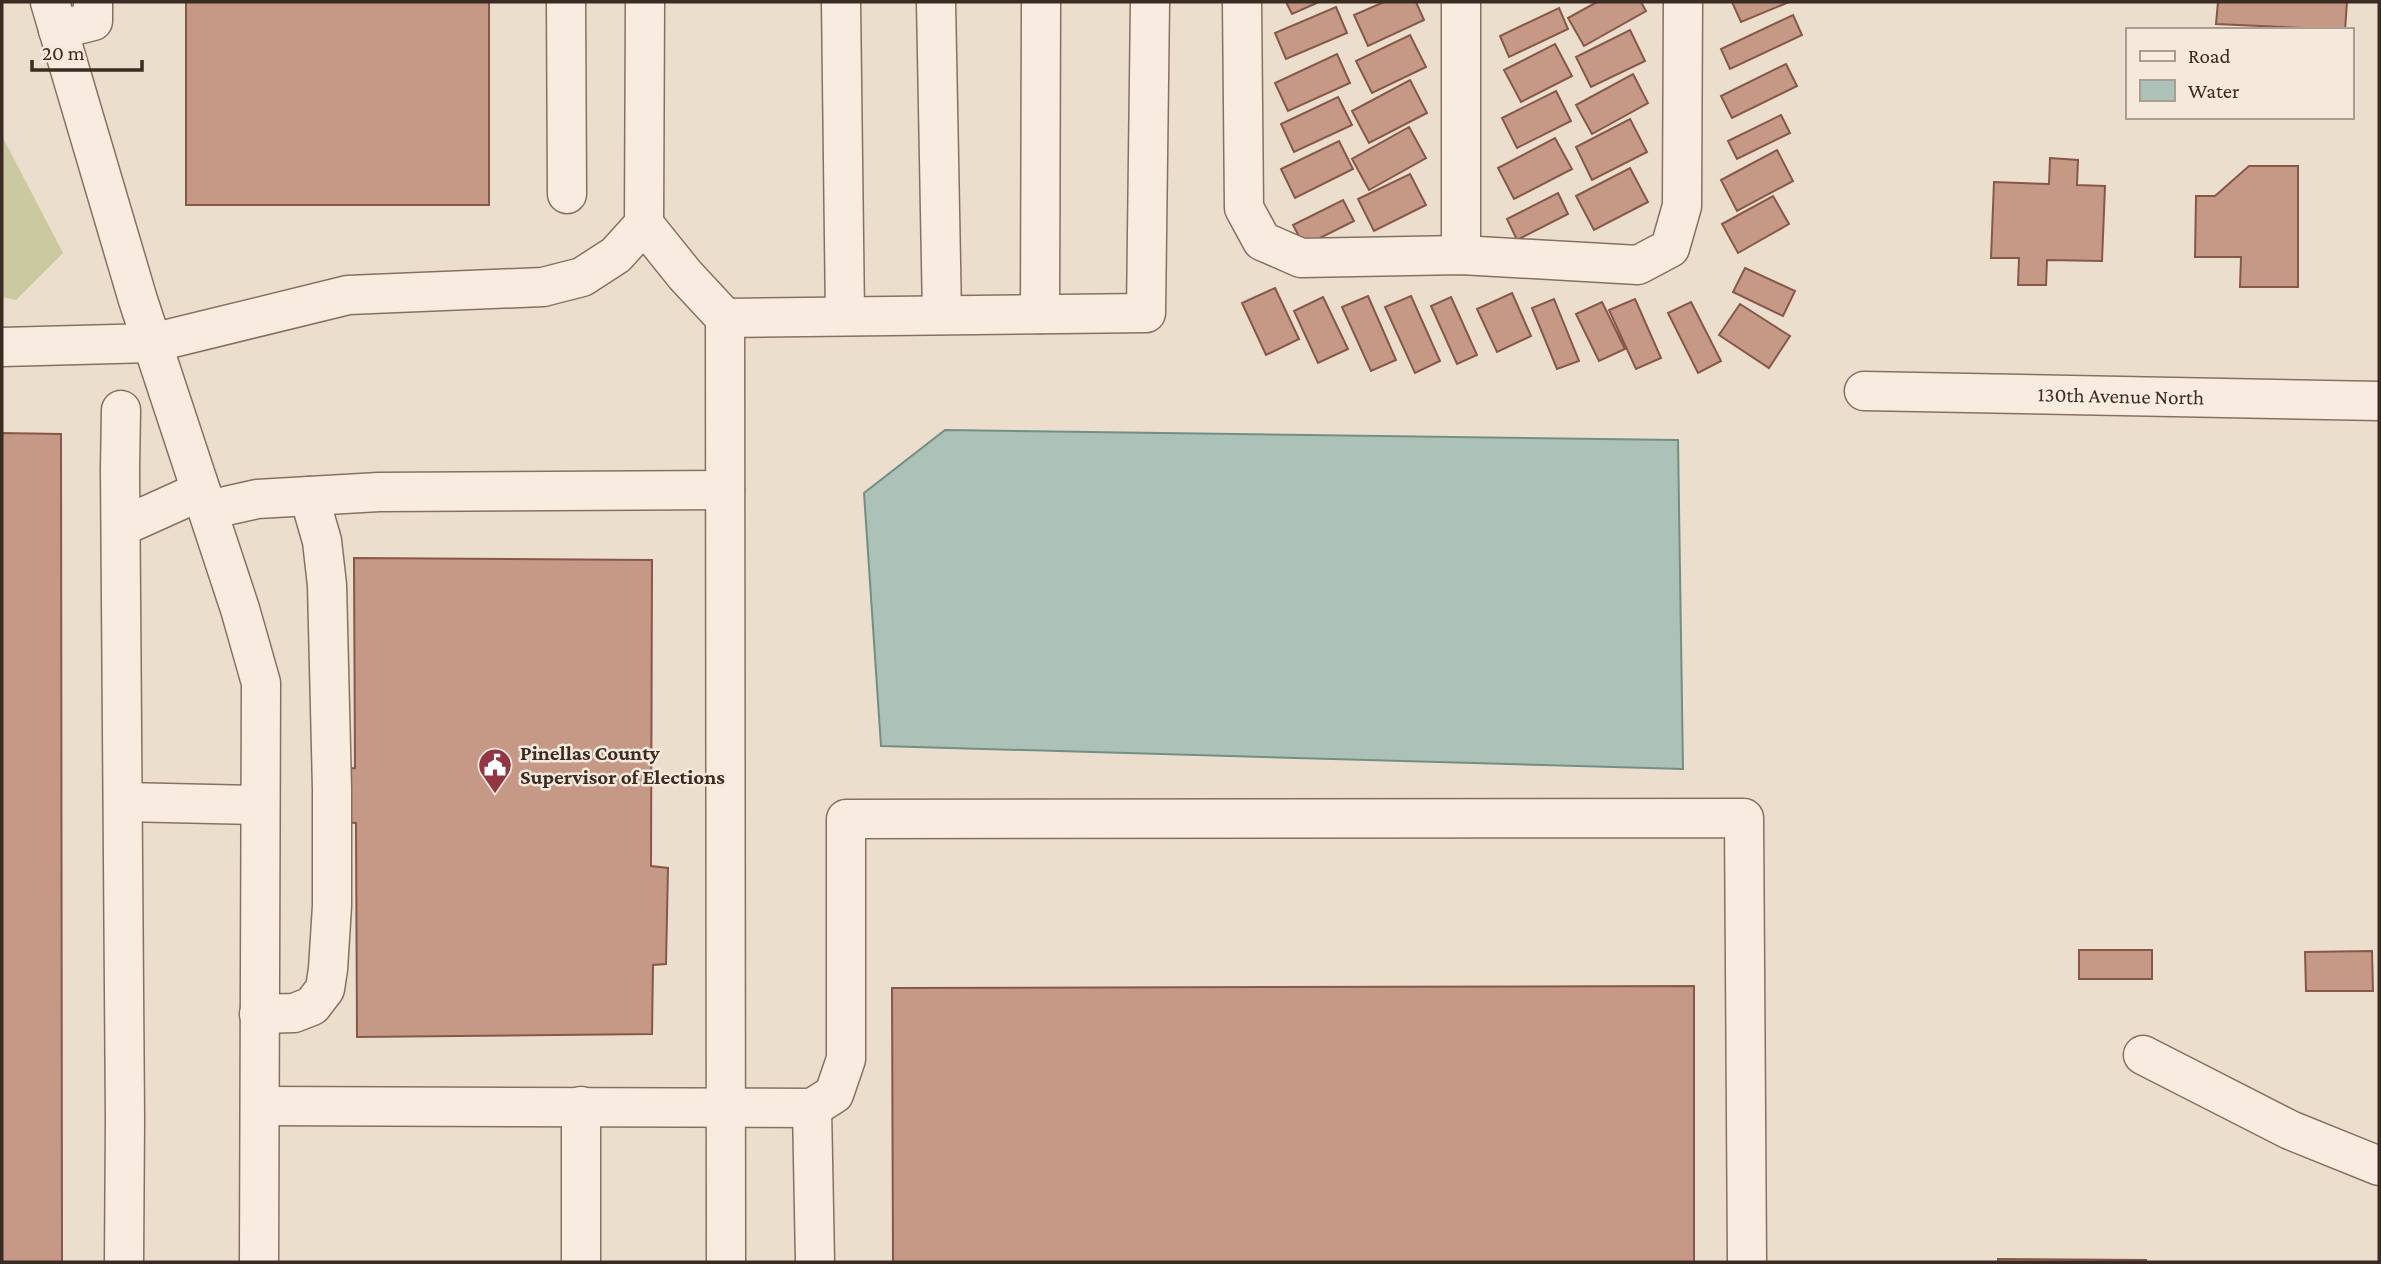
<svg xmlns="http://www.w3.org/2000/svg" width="2381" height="1264" viewBox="0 0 2381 1264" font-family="'Crimson Pro',serif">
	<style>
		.green { fill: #cac9a0 }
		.water { fill: #acc1b8; stroke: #738f84; stroke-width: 2 }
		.building { fill: #c69886; stroke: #855849; stroke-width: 2 }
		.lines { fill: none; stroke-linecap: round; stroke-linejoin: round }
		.minor-casing { stroke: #887061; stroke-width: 41 }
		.minor { stroke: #f7ecdf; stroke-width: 38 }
		.labels { text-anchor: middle; stroke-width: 5; stroke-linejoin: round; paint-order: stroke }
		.street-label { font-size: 21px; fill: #3a2b23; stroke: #f4e9db }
		.poi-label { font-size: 21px; font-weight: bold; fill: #3a2b23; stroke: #f4e9db; text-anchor: start }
	</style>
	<rect width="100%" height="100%" fill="#ecdecc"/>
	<path class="green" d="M 2,136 L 63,253 L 16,300 L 2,297 Z"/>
	<path class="water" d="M 945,430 L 1678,440 L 1683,769 L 881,746 L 864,493 Z"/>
	<path class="building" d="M 186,2 L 489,2 L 489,205 L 186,205 Z
		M 1286,2 L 1319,2 L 1292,14 Z
		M 1384,2 L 1416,2 L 1424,20 L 1368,46 L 1354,15 Z
		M 1597,2 L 1641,2 L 1646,11 L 1584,46 L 1568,18 Z
		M 1732,2 L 1789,2 L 1741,22 Z
		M 2218,2 L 2347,2 L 2345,30 L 2216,24 Z
		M 1336,7 L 1347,33 L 1286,59 L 1275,33 Z
		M 1559,8 L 1568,29 L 1509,57 L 1500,36 Z
		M 1793,15 L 1802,35 L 1730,69 L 1721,49 Z
		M 1630,30 L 1645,61 L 1591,87 L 1576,57 Z
		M 1410,35 L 1426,67 L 1372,93 L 1356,61 Z
		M 1555,44 L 1572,76 L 1521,102 L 1504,70 Z
		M 1337,54 L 1350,83 L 1288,111 L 1275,83 Z
		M 1786,64 L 1797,86 L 1732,118 L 1721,96 Z
		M 1633,74 L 1648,103 L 1592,134 L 1576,105 Z
		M 1410,80 L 1427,113 L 1369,143 L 1352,111 Z
		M 1556,91 L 1571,121 L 1517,148 L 1502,118 Z
		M 1338,97 L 1352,125 L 1294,152 L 1281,124 Z
		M 1781,115 L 1790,133 L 1737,159 L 1728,141 Z
		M 1630,119 L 1647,152 L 1592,180 L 1576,147 Z
		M 1409,127 L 1426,158 L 1369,190 L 1352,159 Z
		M 1555,138 L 1572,169 L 1514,199 L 1498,168 Z
		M 1339,141 L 1353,169 L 1295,198 L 1281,169 Z
		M 1777,150 L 1793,181 L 1737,211 L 1721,180 Z
		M 2050,158 L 2078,160 L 2077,185 L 2105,186 L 2102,261 L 2047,260 L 2046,285 L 2018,285 L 2019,258 L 1991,258 L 1994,182 L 2049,184 Z
		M 2249,166 L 2298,166 L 2298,287 L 2240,287 L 2241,257 L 2195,257 L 2196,196 L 2215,196 Z
		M 1630,168 L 1648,202 L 1594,230 L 1576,196 Z
		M 1410,174 L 1426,205 L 1374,231 L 1358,199 Z
		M 1558,193 L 1568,214 L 1517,240 L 1507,219 Z
		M 1773,196 L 1789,224 L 1738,253 L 1722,224 Z
		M 1343,200 L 1354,221 L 1304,246 L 1293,225 Z
		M 1745,268 L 1795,291 L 1783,316 L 1733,292 Z
		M 1275,288 L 1299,339 L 1266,355 L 1242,303 Z
		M 1512,293 L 1531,336 L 1497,352 L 1477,309 Z
		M 1368,296 L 1396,360 L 1371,371 L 1342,307 Z
		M 1411,296 L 1440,361 L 1415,373 L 1385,307 Z
		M 1323,297 L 1348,349 L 1318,363 L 1294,311 Z
		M 1451,297 L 1477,355 L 1457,364 L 1431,306 Z
		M 1554,299 L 1579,361 L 1557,369 L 1532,308 Z
		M 1635,299 L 1661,358 L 1636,369 L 1609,310 Z
		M 1602,302 L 1625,349 L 1599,361 L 1576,314 Z
		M 1691,302 L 1721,361 L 1698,373 L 1668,313 Z
		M 1740,304 L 1790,336 L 1769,368 L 1719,335 Z
		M 2,433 L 61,434 L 62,1262 L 2,1262 Z
		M 354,558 L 652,560 L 651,866 L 668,868 L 666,964 L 653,965 L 652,1034 L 357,1037 L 356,823 L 339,822 L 340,769 L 355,768 Z
		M 2079,950 L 2152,950 L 2152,979 L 2079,979 Z
		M 2372,951 L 2373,991 L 2306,991 L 2305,952 Z
		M 1694,986 L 1694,1262 L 893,1262 L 892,988 Z
		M 1998,1259 L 2146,1260 L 2146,1262 L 1998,1262 Z"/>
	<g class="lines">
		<g class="minor-casing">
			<g id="minor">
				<path d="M 50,2 L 138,300 L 240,609 L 261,683 L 259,1262"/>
				<path d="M 566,2 L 567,194"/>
				<path d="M 841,2 L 845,316"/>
				<path d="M 936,2 L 942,315"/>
				<path d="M 1242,2 L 1244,208 L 1262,241 L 1301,258 L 1461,255 L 1638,265 L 1670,248 L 1682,206 L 1683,2"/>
				<path d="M 1461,2 L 1461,255"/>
				<path d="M 58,30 L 93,21 L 93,2"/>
				<path d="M 644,224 L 685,275 L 725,318 L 726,1262"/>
				<path d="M 1040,314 L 1041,2"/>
				<path d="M 725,318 L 1146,313 L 1150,2"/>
				<path d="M 2,347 L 152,343 L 348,295 L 543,287 L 582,277 L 616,255 L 644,224 L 645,2"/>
				<path id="s1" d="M 1864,391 L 2379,401"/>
				<path d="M 121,410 L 120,469 L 125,1120 L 124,1262"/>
				<path d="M 208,510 L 257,499 L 379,492 L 725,490"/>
				<path d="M 121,527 L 201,491"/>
				<path d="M 123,802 L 260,805"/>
				<path d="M 259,1014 L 294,1013 L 312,1006 L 325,989 L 328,969 L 332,906 L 332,789 L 327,585 L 322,541 L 309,496"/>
				<path d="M 2143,1055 L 2290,1130 L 2379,1166"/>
				<path d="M 260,1106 L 812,1108 L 834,1094 L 846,1059 L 846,819 L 1744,818 L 1747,1262"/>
				<path d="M 812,1108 L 815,1262"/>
				<path d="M 581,1262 L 581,1106"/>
			</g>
		</g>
		<use href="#minor" class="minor"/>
	</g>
	<defs>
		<g id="civic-pin" transform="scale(1.75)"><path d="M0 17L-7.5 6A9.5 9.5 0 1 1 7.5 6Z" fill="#923643" stroke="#f4e9db"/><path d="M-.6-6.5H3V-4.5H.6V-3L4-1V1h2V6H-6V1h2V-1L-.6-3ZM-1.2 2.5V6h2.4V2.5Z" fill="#fff"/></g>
	</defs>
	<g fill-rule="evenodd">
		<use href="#civic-pin" x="495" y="765"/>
	</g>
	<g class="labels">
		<g class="street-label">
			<text dy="7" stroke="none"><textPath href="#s1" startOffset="257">130th Avenue North</textPath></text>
		</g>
		<g class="poi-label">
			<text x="520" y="760">Pinellas County<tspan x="520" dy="24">Supervisor of Elections</tspan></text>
		</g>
	</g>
	<rect width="2381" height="1264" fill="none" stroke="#3a2b23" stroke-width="7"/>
	<rect x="2126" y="28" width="228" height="91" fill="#f4e9db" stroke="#aa9d91" stroke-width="2"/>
	<rect x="2140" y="51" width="35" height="10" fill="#f7ecdf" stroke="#aa9d91" stroke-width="2"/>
	<text x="2188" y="63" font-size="21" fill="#3a2b23">Road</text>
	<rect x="2140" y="80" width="35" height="21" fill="#acc1b8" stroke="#aa9d91" stroke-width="2"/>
	<text x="2188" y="98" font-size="21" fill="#3a2b23">Water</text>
	<path d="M32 60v10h110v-10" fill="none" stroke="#3a2b23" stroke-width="3.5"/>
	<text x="42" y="60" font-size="21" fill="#3a2b23" stroke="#f4e9db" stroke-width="5" paint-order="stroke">20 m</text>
</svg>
